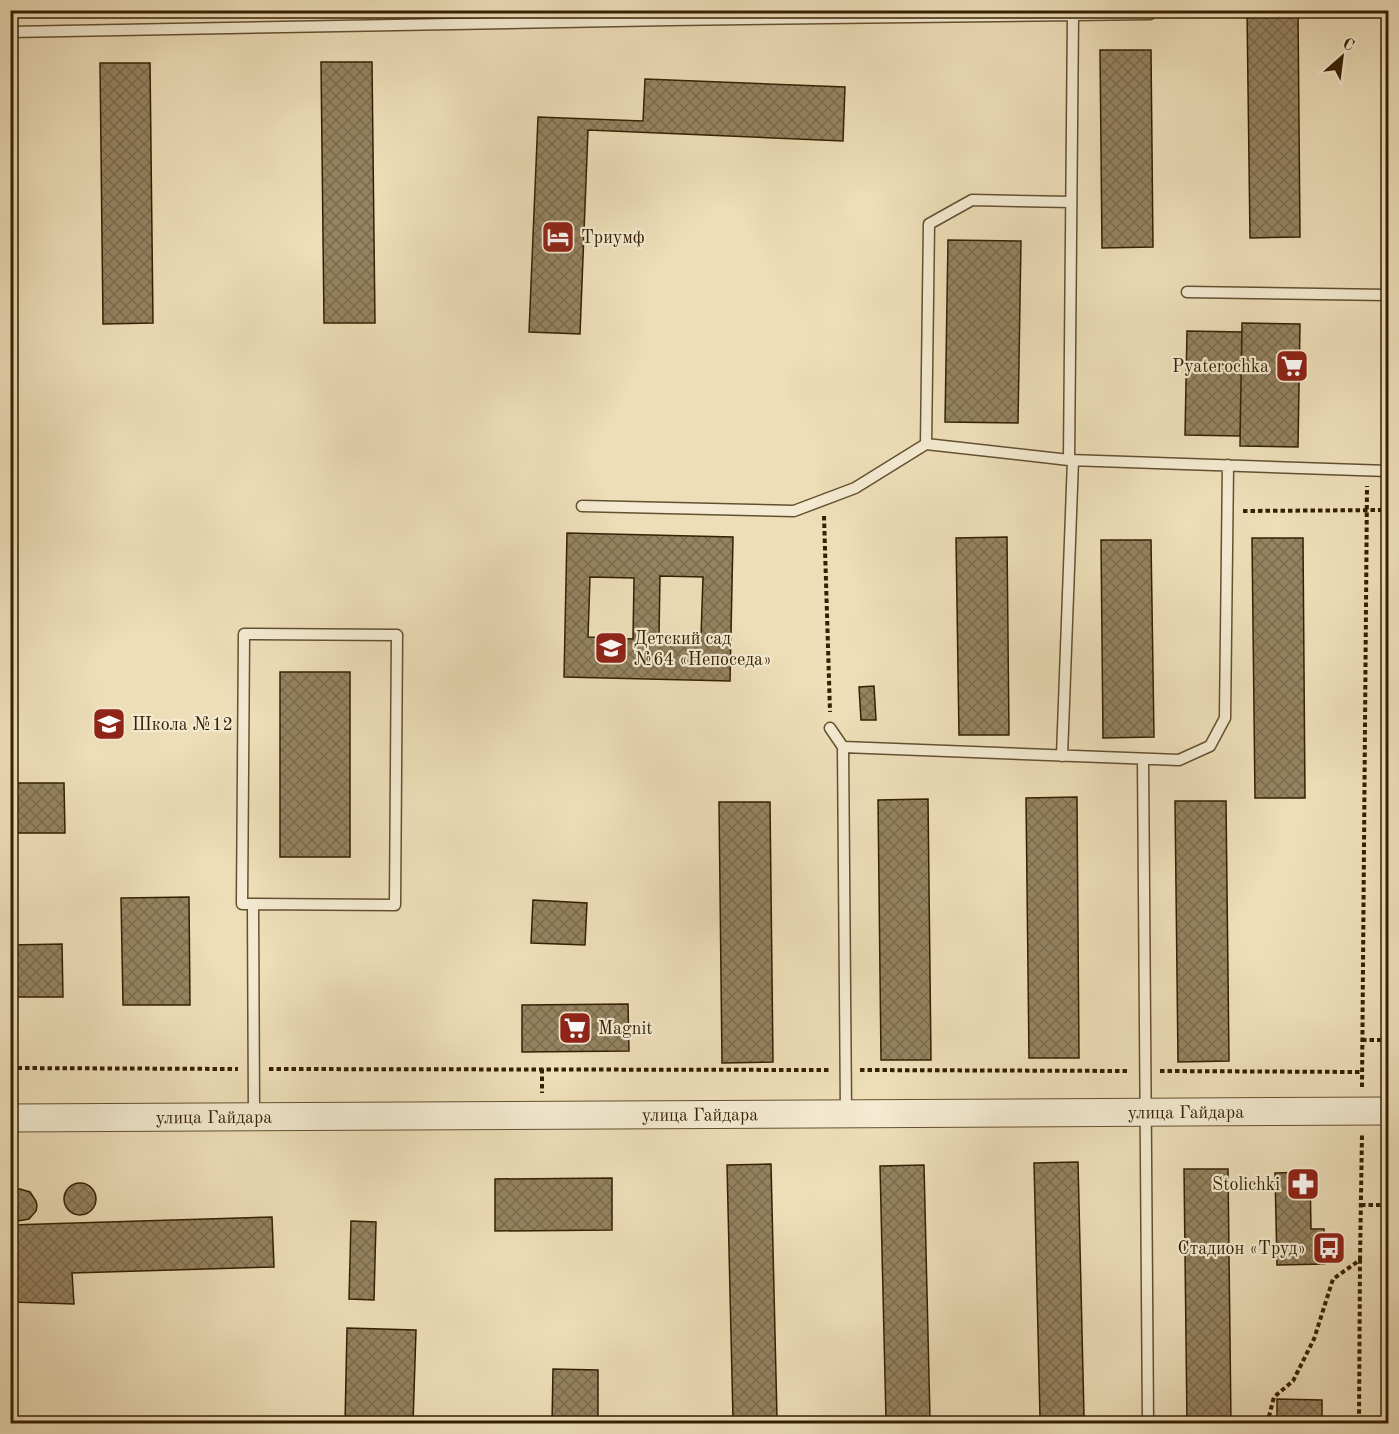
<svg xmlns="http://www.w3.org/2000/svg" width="1399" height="1434" viewBox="0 0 1399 1434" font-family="'Old Standard TT',serif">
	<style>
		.building { fill: url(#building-cross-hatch); stroke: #362002; stroke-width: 1.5; fill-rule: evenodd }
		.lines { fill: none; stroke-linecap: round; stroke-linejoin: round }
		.service-casing { stroke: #645030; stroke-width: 13 }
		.tertiary-casing { stroke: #645030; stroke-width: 29 }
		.path { stroke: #362002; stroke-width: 4; stroke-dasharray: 4.5 3; stroke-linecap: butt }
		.service { stroke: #f3ead1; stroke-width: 10 }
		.tertiary { stroke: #f3ead1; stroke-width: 27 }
		.labels { text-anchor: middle; stroke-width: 4.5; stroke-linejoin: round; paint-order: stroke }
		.poi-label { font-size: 18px; fill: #362002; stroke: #f3ead1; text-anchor: start }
		.street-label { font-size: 18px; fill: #362002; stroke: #f3ead1 }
	</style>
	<defs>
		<pattern id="building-cross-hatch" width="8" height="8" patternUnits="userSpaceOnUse" patternTransform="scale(1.5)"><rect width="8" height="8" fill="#958361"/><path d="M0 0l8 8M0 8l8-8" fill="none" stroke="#7a6b4e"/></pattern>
	</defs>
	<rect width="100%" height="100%" fill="#eddeb8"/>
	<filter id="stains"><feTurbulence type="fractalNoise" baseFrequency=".00333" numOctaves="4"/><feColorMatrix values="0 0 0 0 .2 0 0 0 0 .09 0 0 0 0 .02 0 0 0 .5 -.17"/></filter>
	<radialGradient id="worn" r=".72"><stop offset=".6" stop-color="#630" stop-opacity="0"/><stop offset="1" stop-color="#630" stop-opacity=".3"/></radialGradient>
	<path class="building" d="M 1247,10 L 1298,10 L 1300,237 L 1250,238 Z
		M 1100,50 L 1151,50 L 1153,247 L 1102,248 Z
		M 321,62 L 372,62 L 375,323 L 324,323 Z
		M 100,63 L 150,63 L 153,323 L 103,324 Z
		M 645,79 L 845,87 L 843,141 L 588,130 L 580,334 L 529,332 L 538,117 L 643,121 Z
		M 948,240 L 1021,241 L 1018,423 L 945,422 Z
		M 1242,323 L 1300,324 L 1298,447 L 1240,446 Z
		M 1187,331 L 1242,332 L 1240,436 L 1185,435 Z
		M 567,533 L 733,537 L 730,681 L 564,677 ZM 660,576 L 703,577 L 701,637 L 659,636 ZM 590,577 L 634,578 L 633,639 L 588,637 Z
		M 1007,537 L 1009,735 L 959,735 L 956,538 Z
		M 1252,538 L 1303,538 L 1305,798 L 1255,798 Z
		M 1101,540 L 1151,540 L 1154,737 L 1103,738 Z
		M 280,672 L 350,672 L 350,857 L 280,857 Z
		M 874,686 L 876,720 L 861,720 L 859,687 Z
		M 10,783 L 64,783 L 65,833 L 10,833 Z
		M 1077,797 L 1079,1058 L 1029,1058 L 1026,798 Z
		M 928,799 L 931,1060 L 881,1060 L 878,800 Z
		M 1175,801 L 1226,801 L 1229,1061 L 1178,1062 Z
		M 719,802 L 770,802 L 773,1062 L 722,1063 Z
		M 189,897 L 190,1005 L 123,1005 L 121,898 Z
		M 533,900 L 587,903 L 585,945 L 531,943 Z
		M 62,944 L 63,997 L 10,997 L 10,945 Z
		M 628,1004 L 629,1051 L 522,1052 L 522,1005 Z
		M 1078,1162 L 1084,1416 L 1040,1417 L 1034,1163 Z
		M 771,1164 L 777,1418 L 733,1419 L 727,1165 Z
		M 924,1165 L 930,1419 L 886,1420 L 880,1166 Z
		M 1184,1169 L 1228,1169 L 1231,1423 L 1187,1423 Z
		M 1310,1172 L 1311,1229 L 1324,1229 L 1325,1264 L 1277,1265 L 1275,1173 Z
		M 612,1178 L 612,1230 L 495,1231 L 495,1179 Z
		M64 1199a16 16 0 1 1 32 0a16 16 0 1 1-32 0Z
		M 20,1189 L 30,1192 L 36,1201 L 37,1206 L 36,1211 L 29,1219 L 18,1221 L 10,1217 L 10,1192 L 15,1190 Z
		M 272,1217 L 274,1267 L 72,1273 L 74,1304 L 12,1302 L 14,1331 L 10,1331 L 10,1225 Z
		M 351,1221 L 376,1222 L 374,1300 L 349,1299 Z
		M 347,1328 L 416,1330 L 413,1424 L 345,1424 Z
		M 553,1369 L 598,1370 L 598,1424 L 552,1424 Z
		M 1277,1399 L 1322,1400 L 1322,1424 L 1277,1424 Z"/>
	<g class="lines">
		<g class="service-casing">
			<path id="service" d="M 1073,15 L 1069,460 L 1388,471
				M 10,32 L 670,20 L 1150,14 L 1150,10
				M 1187,292 L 1388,295
				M 1069,460 L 926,444 L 929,224 L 972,200 L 1071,202
				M 582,506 L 794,511 L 855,488 L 926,444
				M 244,634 L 397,635 L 395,905 L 242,904 Z
				M 830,728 L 843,747 L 1179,760 L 1210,746 L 1225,718 L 1228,465
				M 843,747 L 846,1113
				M 1062,756 L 1073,460
				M 1143,759 L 1148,1424
				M 253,904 L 254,1116"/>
		</g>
		<g class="tertiary-casing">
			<g id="tertiary">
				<path id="s1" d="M 10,1118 L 1388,1111"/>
			</g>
		</g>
		<path class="path" d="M 1243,511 L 1388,510
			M 824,516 L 830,712
			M 1362,1040 L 1388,1040
			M 10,1068 L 238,1069
			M 269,1069 L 829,1070
			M 542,1069 L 542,1093
			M 860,1070 L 1129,1071
			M 1160,1071 L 1362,1072
			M 1362,1087 L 1367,486
			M 1361,1205 L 1388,1205
			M 1360,1260 L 1362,1134
			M 1267,1424 L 1274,1397 L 1293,1381 L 1314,1339 L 1333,1279 L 1360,1260 L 1359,1424"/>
		<use href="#service" class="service"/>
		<use href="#tertiary" class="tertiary"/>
	</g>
	<defs>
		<g id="hotel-square" transform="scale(1.725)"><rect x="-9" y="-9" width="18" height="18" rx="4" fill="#8f2418" stroke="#f3ead1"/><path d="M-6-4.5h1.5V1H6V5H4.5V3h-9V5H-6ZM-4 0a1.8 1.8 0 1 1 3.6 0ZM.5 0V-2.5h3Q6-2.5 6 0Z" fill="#fff"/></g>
		<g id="supermarket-square" transform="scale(1.725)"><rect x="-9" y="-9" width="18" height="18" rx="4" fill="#8f2418" stroke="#f3ead1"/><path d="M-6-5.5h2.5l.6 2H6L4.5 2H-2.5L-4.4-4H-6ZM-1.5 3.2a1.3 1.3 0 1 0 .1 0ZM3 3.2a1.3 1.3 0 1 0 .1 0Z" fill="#fff"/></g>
		<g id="school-square" transform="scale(1.725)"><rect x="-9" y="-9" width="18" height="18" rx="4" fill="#8f2418" stroke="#f3ead1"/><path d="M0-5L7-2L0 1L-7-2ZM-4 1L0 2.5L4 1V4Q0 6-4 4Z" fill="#fff"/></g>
		<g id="pharmacy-square" transform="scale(1.725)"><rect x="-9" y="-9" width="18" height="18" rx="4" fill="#8f2418" stroke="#f3ead1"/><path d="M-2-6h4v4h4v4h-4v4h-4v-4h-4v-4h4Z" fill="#fff"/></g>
		<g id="bus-square" transform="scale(1.725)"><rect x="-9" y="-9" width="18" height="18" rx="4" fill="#8f2418" stroke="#f3ead1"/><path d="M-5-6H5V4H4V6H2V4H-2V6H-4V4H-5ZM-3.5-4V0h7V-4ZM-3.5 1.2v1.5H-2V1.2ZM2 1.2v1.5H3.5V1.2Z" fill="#fff"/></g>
	</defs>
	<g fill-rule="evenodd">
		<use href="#hotel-square" x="558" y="237"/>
		<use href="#supermarket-square" x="1292" y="366"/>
		<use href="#school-square" x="611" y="648"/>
		<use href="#school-square" x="109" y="724"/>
		<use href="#supermarket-square" x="575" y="1028"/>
		<use href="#pharmacy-square" x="1303" y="1184"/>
		<use href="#bus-square" x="1329" y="1248"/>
	</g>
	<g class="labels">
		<g class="poi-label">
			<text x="581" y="243">Триумф</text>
			<text x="1269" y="372" text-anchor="end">Pyaterochka</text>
			<text x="634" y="644">Детский сад<tspan x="634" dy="21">№64 «Непоседа»</tspan></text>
			<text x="132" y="730">Школа №12</text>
			<text x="598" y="1034">Magnit</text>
			<text x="1280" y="1190" text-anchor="end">Stolichki</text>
			<text x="1306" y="1254" text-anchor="end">Стадион «Труд»</text>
		</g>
		<g class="street-label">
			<text dy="6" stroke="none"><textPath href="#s1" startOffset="1176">улица Гайдара</textPath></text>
			<text dy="6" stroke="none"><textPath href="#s1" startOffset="690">улица Гайдара</textPath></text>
			<text dy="6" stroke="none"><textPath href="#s1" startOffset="204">улица Гайдара</textPath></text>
		</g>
	</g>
	<rect width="1399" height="1434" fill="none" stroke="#eddeb8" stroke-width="36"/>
	<rect x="12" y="12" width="1375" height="1410" fill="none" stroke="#362002" stroke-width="3"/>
	<rect x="18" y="18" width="1363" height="1398" fill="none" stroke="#362002" stroke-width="1.5"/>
	<g transform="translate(1342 57) rotate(28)" stroke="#f3ead1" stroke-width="4.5" paint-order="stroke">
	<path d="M0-4.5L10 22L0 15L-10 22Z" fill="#362002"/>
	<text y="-9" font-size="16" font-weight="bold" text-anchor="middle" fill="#362002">С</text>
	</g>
	<rect width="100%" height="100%" filter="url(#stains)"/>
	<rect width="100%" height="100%" fill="url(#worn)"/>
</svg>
